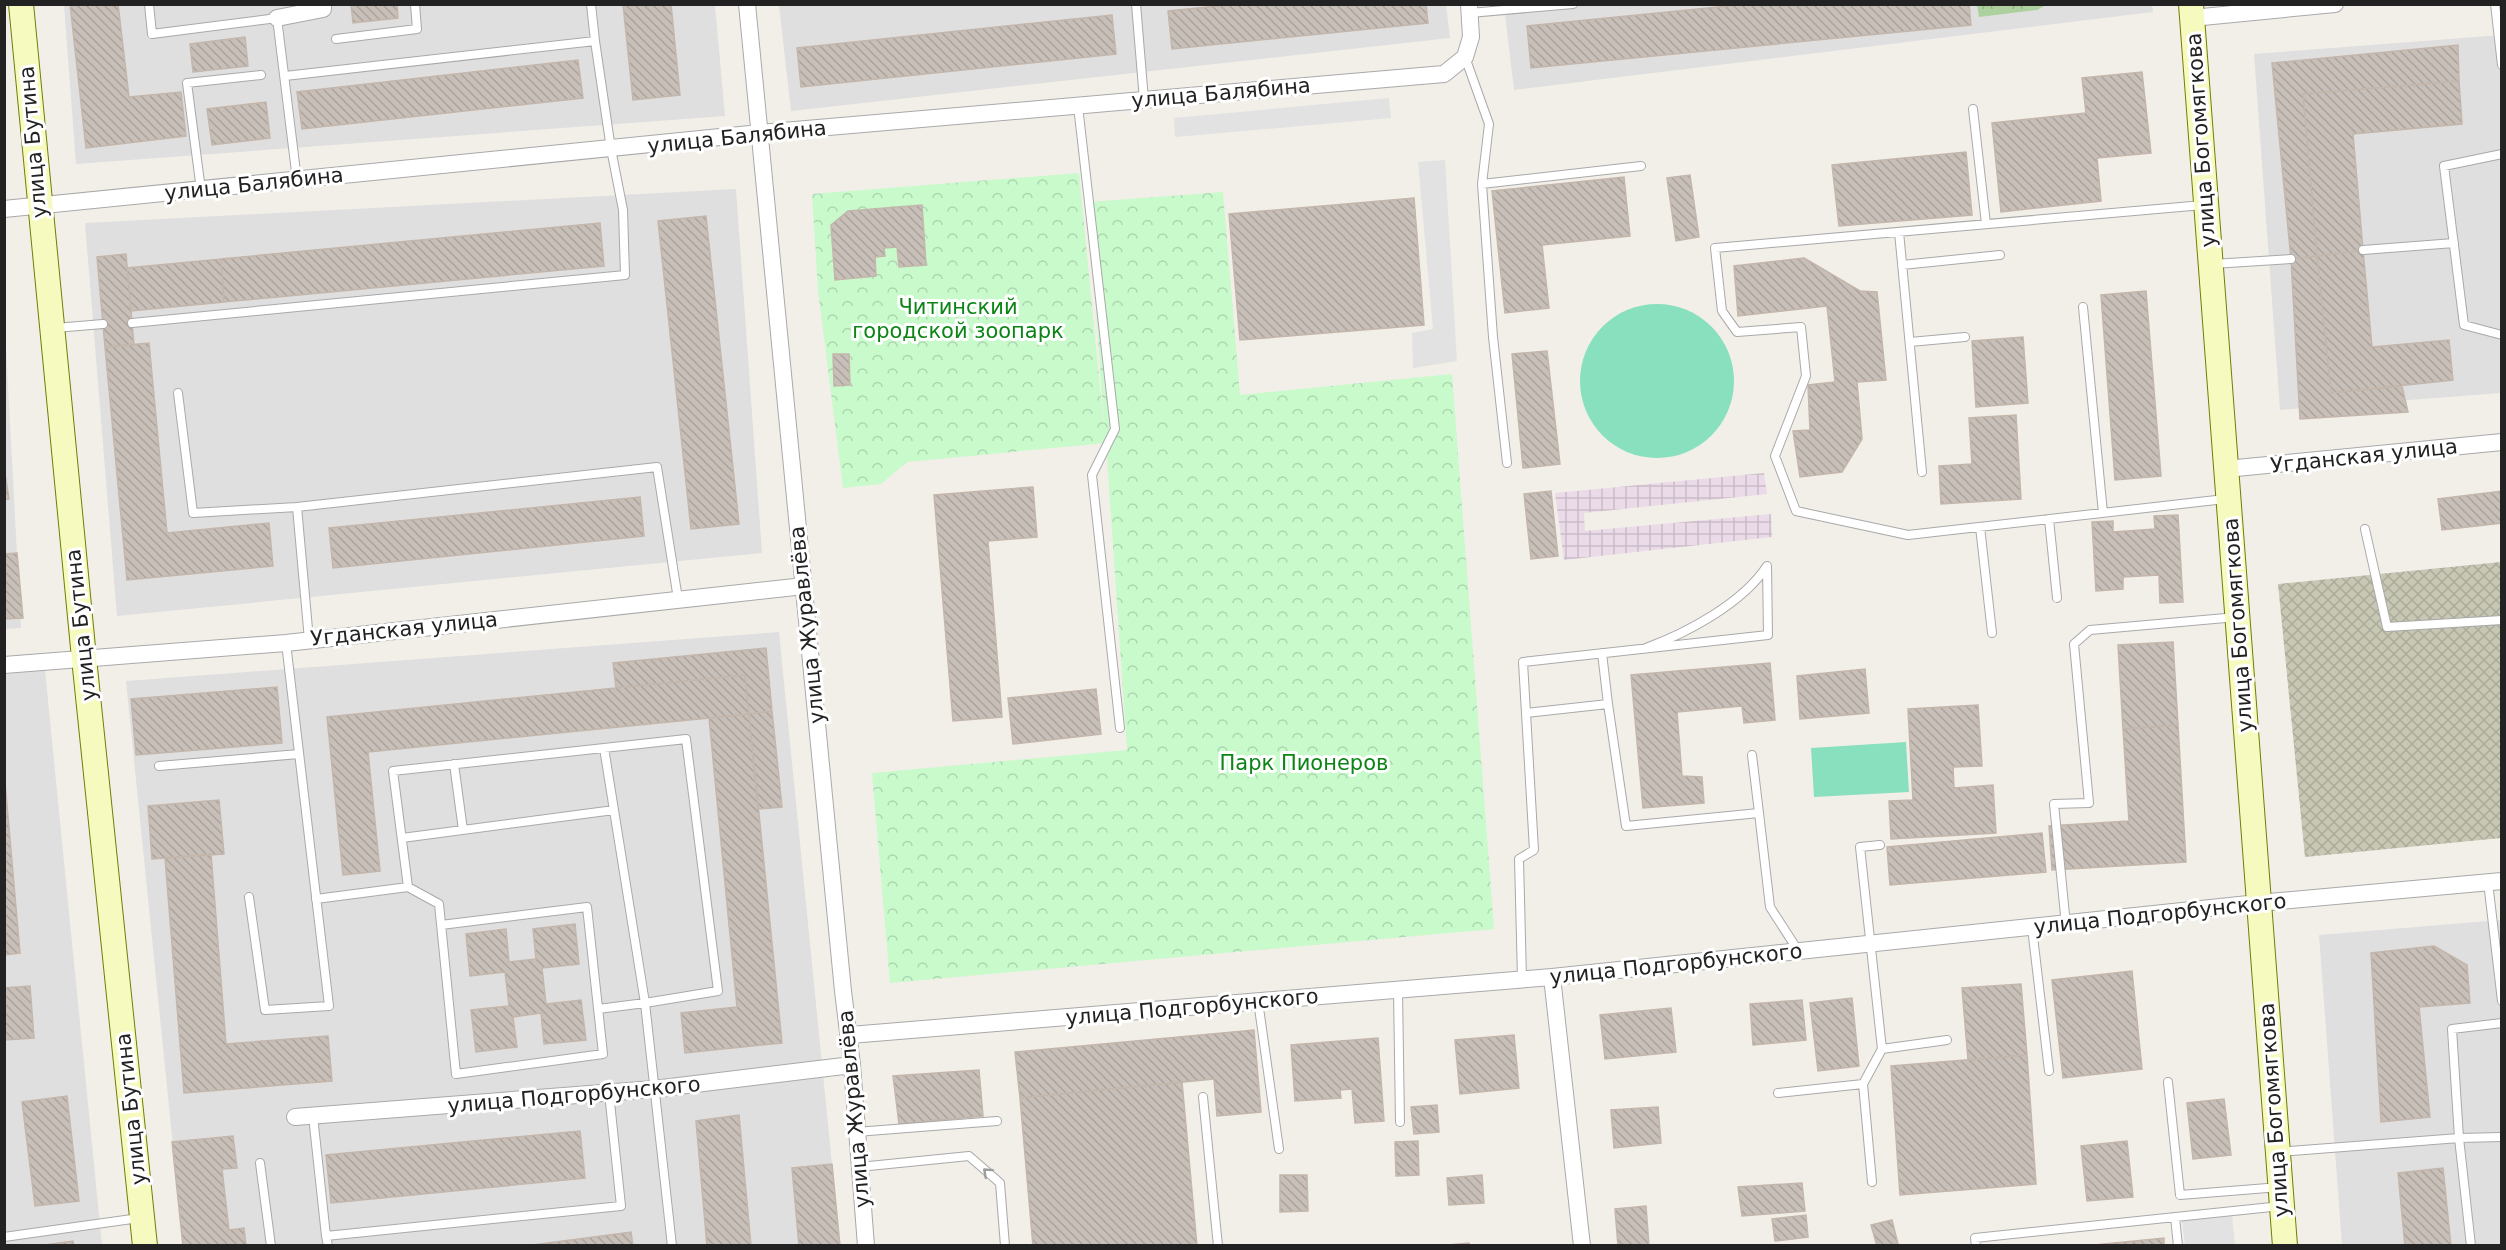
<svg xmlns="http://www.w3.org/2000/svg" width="2506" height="1250" viewBox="0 0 2506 1250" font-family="'DejaVu Sans',sans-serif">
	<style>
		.residential { fill: #e0dfdf }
		.industrial { fill: url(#industrial-grid) }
		.construction { fill: url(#construction-cross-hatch) }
		.forest { fill: url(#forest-crowns) }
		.park { fill: url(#park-crowns) }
		.pitch { fill: #88e0be }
		.parking { fill: #e2e2e2 }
		.building { fill: url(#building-back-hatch); stroke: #c4b6ab; stroke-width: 1.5 }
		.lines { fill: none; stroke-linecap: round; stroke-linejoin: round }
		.service-casing { stroke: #a9a9a9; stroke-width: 10 }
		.minor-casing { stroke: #a9a9a9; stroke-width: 18 }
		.secondary-casing { stroke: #707d05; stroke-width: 26 }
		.service { stroke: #fff; stroke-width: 8 }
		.minor { stroke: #fff; stroke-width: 16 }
		.secondary { stroke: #f7fabf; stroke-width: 24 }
		.oneway { stroke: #9c9c9c }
		.labels { text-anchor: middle; stroke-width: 6; stroke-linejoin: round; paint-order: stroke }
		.street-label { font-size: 21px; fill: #222; stroke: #fff }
		.park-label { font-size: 21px; fill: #0c8416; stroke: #fff }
	</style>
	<defs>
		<pattern id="industrial-grid" width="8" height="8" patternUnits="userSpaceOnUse" patternTransform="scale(1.5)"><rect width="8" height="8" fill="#ebdbe8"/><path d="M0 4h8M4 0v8" fill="none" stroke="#c9bcc7"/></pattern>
		<pattern id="construction-cross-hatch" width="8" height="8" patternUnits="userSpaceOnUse" patternTransform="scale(1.5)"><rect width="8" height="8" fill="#c7c7b4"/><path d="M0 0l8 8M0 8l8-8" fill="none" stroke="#abab9a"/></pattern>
		<pattern id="forest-crowns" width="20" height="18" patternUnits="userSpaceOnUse" patternTransform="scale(1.5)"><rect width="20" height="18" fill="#add19e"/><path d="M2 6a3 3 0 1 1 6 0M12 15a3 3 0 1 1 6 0" fill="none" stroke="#95b388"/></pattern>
		<pattern id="park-crowns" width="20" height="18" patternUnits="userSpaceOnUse" patternTransform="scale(1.5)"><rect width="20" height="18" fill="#c8facc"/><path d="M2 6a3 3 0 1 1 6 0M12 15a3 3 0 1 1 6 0" fill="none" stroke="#acd6af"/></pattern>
		<pattern id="building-back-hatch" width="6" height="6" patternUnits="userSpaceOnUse" patternTransform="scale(1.5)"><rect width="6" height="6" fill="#c7bfb8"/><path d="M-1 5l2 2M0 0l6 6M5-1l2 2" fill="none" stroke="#aba49e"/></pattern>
	</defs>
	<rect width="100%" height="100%" fill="#f2efe9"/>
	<path class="residential" d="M 2152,4 L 2153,12 L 1514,90 L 1504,5 Z
		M 64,5 L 715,5 L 725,116 L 76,164 Z
		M 779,5 L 1446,5 L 1450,38 L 791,111 Z
		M 2501,35 L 2501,393 L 2280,410 L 2254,54 Z
		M 736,189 L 762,553 L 117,616 L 85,223 Z
		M 4,312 L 21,628 L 5,629 L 4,629 Z
		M 779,632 L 840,1245 L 183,1245 L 126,681 Z
		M 45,670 L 102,1245 L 5,1246 L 5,674 Z
		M 2501,920 L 2501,1245 L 2342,1245 L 2319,935 Z"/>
	<path class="industrial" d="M 1764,473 L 1767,494 L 1584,513 L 1585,531 L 1771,514 L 1772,537 L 1564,560 L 1555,493 Z"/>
	<path class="construction" d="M 2501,562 L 2501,838 L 2305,857 L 2278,584 Z"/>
	<path class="forest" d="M 1977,5 L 1977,4 L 2046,5 L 2037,10 L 1979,17 Z"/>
	<path class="park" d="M 1079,173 L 1104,429 L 1089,202 L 1223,192 L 1240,395 L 1452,374 L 1494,929 L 890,983 L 872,773 L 1127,750 L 1106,443 L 907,462 L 881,484 L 843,488 L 818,290 L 812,194 Z"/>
	<path class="pitch" d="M1580 381a77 77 0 1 1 154 0a77 77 0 1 1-154 0Z
		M 1906,742 L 1909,792 L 1814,797 L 1811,748 Z"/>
	<path class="parking" d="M 1389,98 L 1391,118 L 1175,137 L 1174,118 Z
		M 1445,160 L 1457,361 L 1413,368 L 1412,333 L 1433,329 L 1418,162 Z
		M 2232,1216 L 2235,1245 L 2185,1245 L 2182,1221 Z"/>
	<path class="building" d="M 70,4 L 118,4 L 129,97 L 181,92 L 186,136 L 86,148 Z
		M 351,4 L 397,4 L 398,18 L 353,23 Z
		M 623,4 L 671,4 L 680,95 L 633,100 Z
		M 1237,4 L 1426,4 L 1428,23 L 1172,49 L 1168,11 Z
		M 1748,4 L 1969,4 L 1971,25 L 1531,68 L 1527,26 Z
		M 1112,15 L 1116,54 L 801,87 L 797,48 Z
		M 245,37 L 248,66 L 193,72 L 190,44 Z
		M 2458,45 L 2459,81 L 2303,94 L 2317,256 L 2291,259 L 2272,63 Z
		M 578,60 L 583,98 L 302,129 L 297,92 Z
		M 2142,72 L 2151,153 L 2097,158 L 2101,201 L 2001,212 L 1992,123 L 2086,113 L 2082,78 Z
		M 2459,81 L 2462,124 L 2353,134 L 2363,250 L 2317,256 L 2303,94 Z
		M 266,102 L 270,138 L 212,145 L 207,109 Z
		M 1966,152 L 1972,215 L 1839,226 L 1832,165 Z
		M 1690,175 L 1699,237 L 1676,241 L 1667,178 Z
		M 1624,177 L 1630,236 L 1542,245 L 1549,308 L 1505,313 L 1492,191 Z
		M 1414,198 L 1424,325 L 1240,340 L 1229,214 Z
		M 922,205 L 926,265 L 899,267 L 897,247 L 884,248 L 885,256 L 875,257 L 876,276 L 835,280 L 831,225 L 848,211 Z
		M 706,216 L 739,524 L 691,529 L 658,221 Z
		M 600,223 L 604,266 L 224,302 L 221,259 Z
		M 2363,250 L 2372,347 L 2449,340 L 2453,380 L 2331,393 L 2317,256 Z
		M 126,254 L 134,345 L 105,347 L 97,257 Z
		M 2317,256 L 2331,393 L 2402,386 L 2408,412 L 2300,419 L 2291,259 Z
		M 1804,258 L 1860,291 L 1877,292 L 1886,380 L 1857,382 L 1862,439 L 1842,472 L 1800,477 L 1793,431 L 1810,430 L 1808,385 L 1835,382 L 1827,306 L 1738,316 L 1734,266 Z
		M 221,259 L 224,302 L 131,311 L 127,268 Z
		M 2146,291 L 2161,476 L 2115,480 L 2101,295 Z
		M 2023,337 L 2028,403 L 1976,407 L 1972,341 Z
		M 149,343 L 167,533 L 269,523 L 273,566 L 127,580 L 105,347 Z
		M 1547,351 L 1560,464 L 1523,468 L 1512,354 Z
		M 833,354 L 849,354 L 850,385 L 834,386 Z
		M 2016,415 L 2021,499 L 1941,504 L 1939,466 L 1972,464 L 1969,418 Z
		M 4,467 L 9,499 L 4,500 Z
		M 1033,487 L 1037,537 L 988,541 L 1002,717 L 953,721 L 934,495 Z
		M 1551,491 L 1558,556 L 1531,559 L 1524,494 Z
		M 2502,491 L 2502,523 L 2442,530 L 2438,499 Z
		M 640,497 L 644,536 L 333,568 L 329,528 Z
		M 2178,515 L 2183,602 L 2160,603 L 2159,575 L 2123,577 L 2123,589 L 2096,591 L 2092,522 L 2113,521 L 2113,532 L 2155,529 L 2154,516 Z
		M 17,553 L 23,618 L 4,619 L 4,554 Z
		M 2173,642 L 2178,725 L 2123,729 L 2118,645 Z
		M 766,648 L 772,711 L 749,714 L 745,675 L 616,688 L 613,663 Z
		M 1770,663 L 1775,720 L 1744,723 L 1742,706 L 1677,712 L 1682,776 L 1702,777 L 1704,803 L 1643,808 L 1631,675 Z
		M 1865,669 L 1869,713 L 1800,719 L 1797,676 Z
		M 745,675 L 749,714 L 368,752 L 380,871 L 343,875 L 327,717 Z
		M 277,687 L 282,743 L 136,755 L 131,699 Z
		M 1096,689 L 1101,734 L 1013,744 L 1008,698 Z
		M 1978,705 L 1982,766 L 1953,767 L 1954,788 L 1993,785 L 1996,833 L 1891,839 L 1889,801 L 1913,800 L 1908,709 Z
		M 772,711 L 782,807 L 758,809 L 749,714 Z
		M 749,714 L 782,1043 L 685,1053 L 681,1013 L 737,1007 L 709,718 Z
		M 2178,725 L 2186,862 L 2052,870 L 2049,826 L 2129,821 L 2123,729 Z
		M 4,771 L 20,953 L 4,955 Z
		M 219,800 L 224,854 L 152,859 L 148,806 Z
		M 2042,833 L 2046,872 L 1890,885 L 1887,847 Z
		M 211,854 L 226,1044 L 328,1036 L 332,1081 L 184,1093 L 165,858 Z
		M 575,924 L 579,964 L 542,968 L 546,1004 L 581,1000 L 586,1040 L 544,1044 L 541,1013 L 513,1017 L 517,1047 L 476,1052 L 471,1010 L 509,1006 L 505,972 L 470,976 L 466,934 L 506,929 L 509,962 L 536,959 L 533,929 Z
		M 2434,946 L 2467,965 L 2470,1003 L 2419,1007 L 2430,1117 L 2381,1122 L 2371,953 Z
		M 2132,971 L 2142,1069 L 2063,1078 L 2052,980 Z
		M 2021,984 L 2027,1055 L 1968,1060 L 1962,988 Z
		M 30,986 L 34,1038 L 4,1040 L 4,988 Z
		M 1852,998 L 1859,1066 L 1818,1071 L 1810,1003 Z
		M 1802,1000 L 1806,1040 L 1753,1045 L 1750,1004 Z
		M 1671,1008 L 1676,1052 L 1605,1059 L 1600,1015 Z
		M 1254,1030 L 1261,1112 L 1217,1116 L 1214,1079 L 1020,1098 L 1015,1052 Z
		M 1514,1035 L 1519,1088 L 1460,1094 L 1455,1040 Z
		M 1378,1038 L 1384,1121 L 1355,1123 L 1352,1089 L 1340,1090 L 1341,1098 L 1295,1101 L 1291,1045 Z
		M 2027,1055 L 2036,1184 L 1900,1195 L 1891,1066 Z
		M 979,1070 L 983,1116 L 899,1124 L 893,1076 Z
		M 1182,1082 L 1197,1246 L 1033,1246 L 1020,1098 Z
		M 67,1096 L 79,1201 L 35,1206 L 22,1102 Z
		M 2224,1099 L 2231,1155 L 2193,1159 L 2187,1103 Z
		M 1437,1105 L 1439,1132 L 1414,1134 L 1411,1107 Z
		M 1658,1107 L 1661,1143 L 1614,1148 L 1611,1110 Z
		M 739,1115 L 751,1246 L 707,1246 L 696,1121 Z
		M 580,1131 L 585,1178 L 331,1203 L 326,1155 Z
		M 233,1136 L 237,1168 L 222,1169 L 229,1230 L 244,1228 L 246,1246 L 183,1246 L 172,1142 Z
		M 1418,1141 L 1419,1175 L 1396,1176 L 1395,1142 Z
		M 2127,1141 L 2133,1197 L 2087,1201 L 2081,1146 Z
		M 832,1164 L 840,1246 L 799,1246 L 792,1168 Z
		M 2443,1168 L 2451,1246 L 2405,1246 L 2398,1173 Z
		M 1280,1175 L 1307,1175 L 1308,1211 L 1280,1212 Z
		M 1482,1175 L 1484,1203 L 1449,1205 L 1447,1178 Z
		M 1802,1183 L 1805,1211 L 1742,1216 L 1738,1187 Z
		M 1646,1206 L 1649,1246 L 1618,1246 L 1615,1209 Z
		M 1806,1215 L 1808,1237 L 1775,1241 L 1772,1219 Z
		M 1892,1220 L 1898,1244 L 1877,1246 L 1871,1225 Z
		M 631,1232 L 633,1246 L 525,1246 Z
		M 2164,1238 L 2164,1246 L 2084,1246 Z
		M 73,1241 L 74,1246 L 37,1246 Z
		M 1469,1243 L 1470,1246 L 1438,1246 Z"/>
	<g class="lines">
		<g class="service-casing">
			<path id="service" d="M 149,4 L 152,34 L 277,18 L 297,180
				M 591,4 L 595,41
				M 1136,4 L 1144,100
				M 2495,4 L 2502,65
				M 1470,13 L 1573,4
				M 336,39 L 417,29 L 415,4
				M 1465,57 L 1489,124 L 1482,184 L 1641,166
				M 1078,106 L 1115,429 L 1092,475 L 1120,728
				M 1973,109 L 1986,224
				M 2502,154 L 2444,166 L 2464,325 L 2502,335
				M 1482,184 L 1493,337 L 1507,463
				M 201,190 L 187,83 L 261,75
				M 2203,205 L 1715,248 L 1722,311 L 1737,332 L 1801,327 L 1806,376 L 1775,456 L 1796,511 L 1908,535 L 2225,499
				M 1899,232 L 1922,472
				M 2363,250 L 2454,243
				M 2213,264 L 2291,259
				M 1902,265 L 2000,255
				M 2083,307 L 2103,513
				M 132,323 L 625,275 L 623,210 L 611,149 L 595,41 L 285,76
				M 55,328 L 103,324
				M 1910,342 L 1965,337
				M 178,393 L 193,513 L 297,507 L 309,640
				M 297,507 L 657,467 L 678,599
				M 2049,519 L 2057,598
				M 1980,527 L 1992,633
				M 2365,529 L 2387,627 L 2502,620
				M 1608,704 L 1626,826 L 1759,813 L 1770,907 L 1799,952
				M 1526,713 L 1608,704 L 1602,653
				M 1752,755 L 1759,813
				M 454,764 L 463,830
				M 159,766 L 299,754
				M 402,838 L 614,810
				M 2488,882 L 2502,1001
				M 408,887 L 439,904 L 456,1074 L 603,1054 L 587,907 L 441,925
				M 249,897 L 265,1010 L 329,1006 L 286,643
				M 316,899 L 408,887 L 393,771 L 686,739 L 718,991 L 645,1003 L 672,1246
				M 2066,925 L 2054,804 L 2089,803 L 2074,644 L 2090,630 L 2237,617
				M 2032,928 L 2049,1071
				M 1522,979 L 1519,859 L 1534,850 L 1523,662 L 1768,635 L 1767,566 C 1743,603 1687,633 1646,648
				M 1398,990 L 1400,1122
				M 1258,1001 L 1279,1149
				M 598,1009 L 645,1003 L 604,748
				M 1882,1049 L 1947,1040
				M 2168,1082 L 2180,1195 L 2280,1187
				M 1778,1093 L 1863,1084
				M 1203,1097 L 1218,1246
				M 313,1116 L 326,1236 L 621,1206 L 609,1093
				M 856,1132 L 997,1121
				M 2278,1152 L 2459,1138 L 2502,1137
				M 260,1163 L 271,1246
				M 859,1167 L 969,1156 L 1000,1183 L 1005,1246
				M 1872,1182 L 1863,1084 L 1882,1049 L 1860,847 L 1880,845
				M 2175,1217 L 2178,1246
				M 326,1236 L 328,1246
				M 4,1237 L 139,1218
				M 1976,1246 L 1975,1238 L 2281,1206
				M 2471,1246 L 2459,1138 L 2452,1029 L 2502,1023"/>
		</g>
		<g class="minor-casing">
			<path id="minor" d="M 747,4 L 843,991 L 852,1065 L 866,1246
				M 277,18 L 323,9 L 323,4
				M 2192,18 L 2335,4
				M 4,209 L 760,133 L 1444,74 L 1465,57 L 1471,37 L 1469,4
				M 2226,469 L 2502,442
				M 4,665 L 286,643 L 804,586
				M 1552,977 L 1582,1246
				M 850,1035 L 1552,977 L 2258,903 L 2502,881
				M 295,1117 L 654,1089 L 852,1065"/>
		</g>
		<g class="secondary-casing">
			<path id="secondary" d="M 21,4 L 84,658 L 145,1246
				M 2191,4 L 2285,1246"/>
		</g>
		<use href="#service" class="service"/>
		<use href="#minor" class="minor"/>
		<use href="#secondary" class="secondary"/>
	</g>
	<defs><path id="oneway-chevron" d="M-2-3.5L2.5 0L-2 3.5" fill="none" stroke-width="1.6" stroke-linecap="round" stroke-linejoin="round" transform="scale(1.5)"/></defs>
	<use class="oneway" href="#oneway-chevron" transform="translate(987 1172) rotate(-138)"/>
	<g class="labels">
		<g class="street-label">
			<text transform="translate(1221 93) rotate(-5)" y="7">улица Балябина</text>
			<text transform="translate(737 137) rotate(-6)" y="7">улица Балябина</text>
			<text transform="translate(2201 140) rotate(-94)" y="7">улица Богомягкова</text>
			<text transform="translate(33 142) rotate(-95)" y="7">улица Бутина</text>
			<text transform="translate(254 184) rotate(-6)" y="7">улица Балябина</text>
			<text transform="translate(2364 456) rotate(-6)" y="7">Угданская улица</text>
			<text transform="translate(81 625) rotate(-96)" y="7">улица Бутина</text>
			<text transform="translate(807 625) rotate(-96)" y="7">улица Журавлёва</text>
			<text transform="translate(2238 625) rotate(-94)" y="7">улица Богомягкова</text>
			<text transform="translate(404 629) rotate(-6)" y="7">Угданская улица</text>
			<text transform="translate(2160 914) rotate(-6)" y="7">улица Подгорбунского</text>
			<text transform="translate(1676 964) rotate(-6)" y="7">улица Подгорбунского</text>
			<text transform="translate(1192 1007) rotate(-5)" y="7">улица Подгорбунского</text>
			<text transform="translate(574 1095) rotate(-5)" y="7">улица Подгорбунского</text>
			<text transform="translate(131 1109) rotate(-96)" y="7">улица Бутина</text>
			<text transform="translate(854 1109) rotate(-95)" y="7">улица Журавлёва</text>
			<text transform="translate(2274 1110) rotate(-94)" y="7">улица Богомягкова</text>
		</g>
		<g class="park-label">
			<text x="958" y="314">Читинский<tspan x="958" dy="24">городской зоопарк</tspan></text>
			<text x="1304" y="770">Парк Пионеров</text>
		</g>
	</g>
	<rect width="2506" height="1250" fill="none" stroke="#222222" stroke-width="12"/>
</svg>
